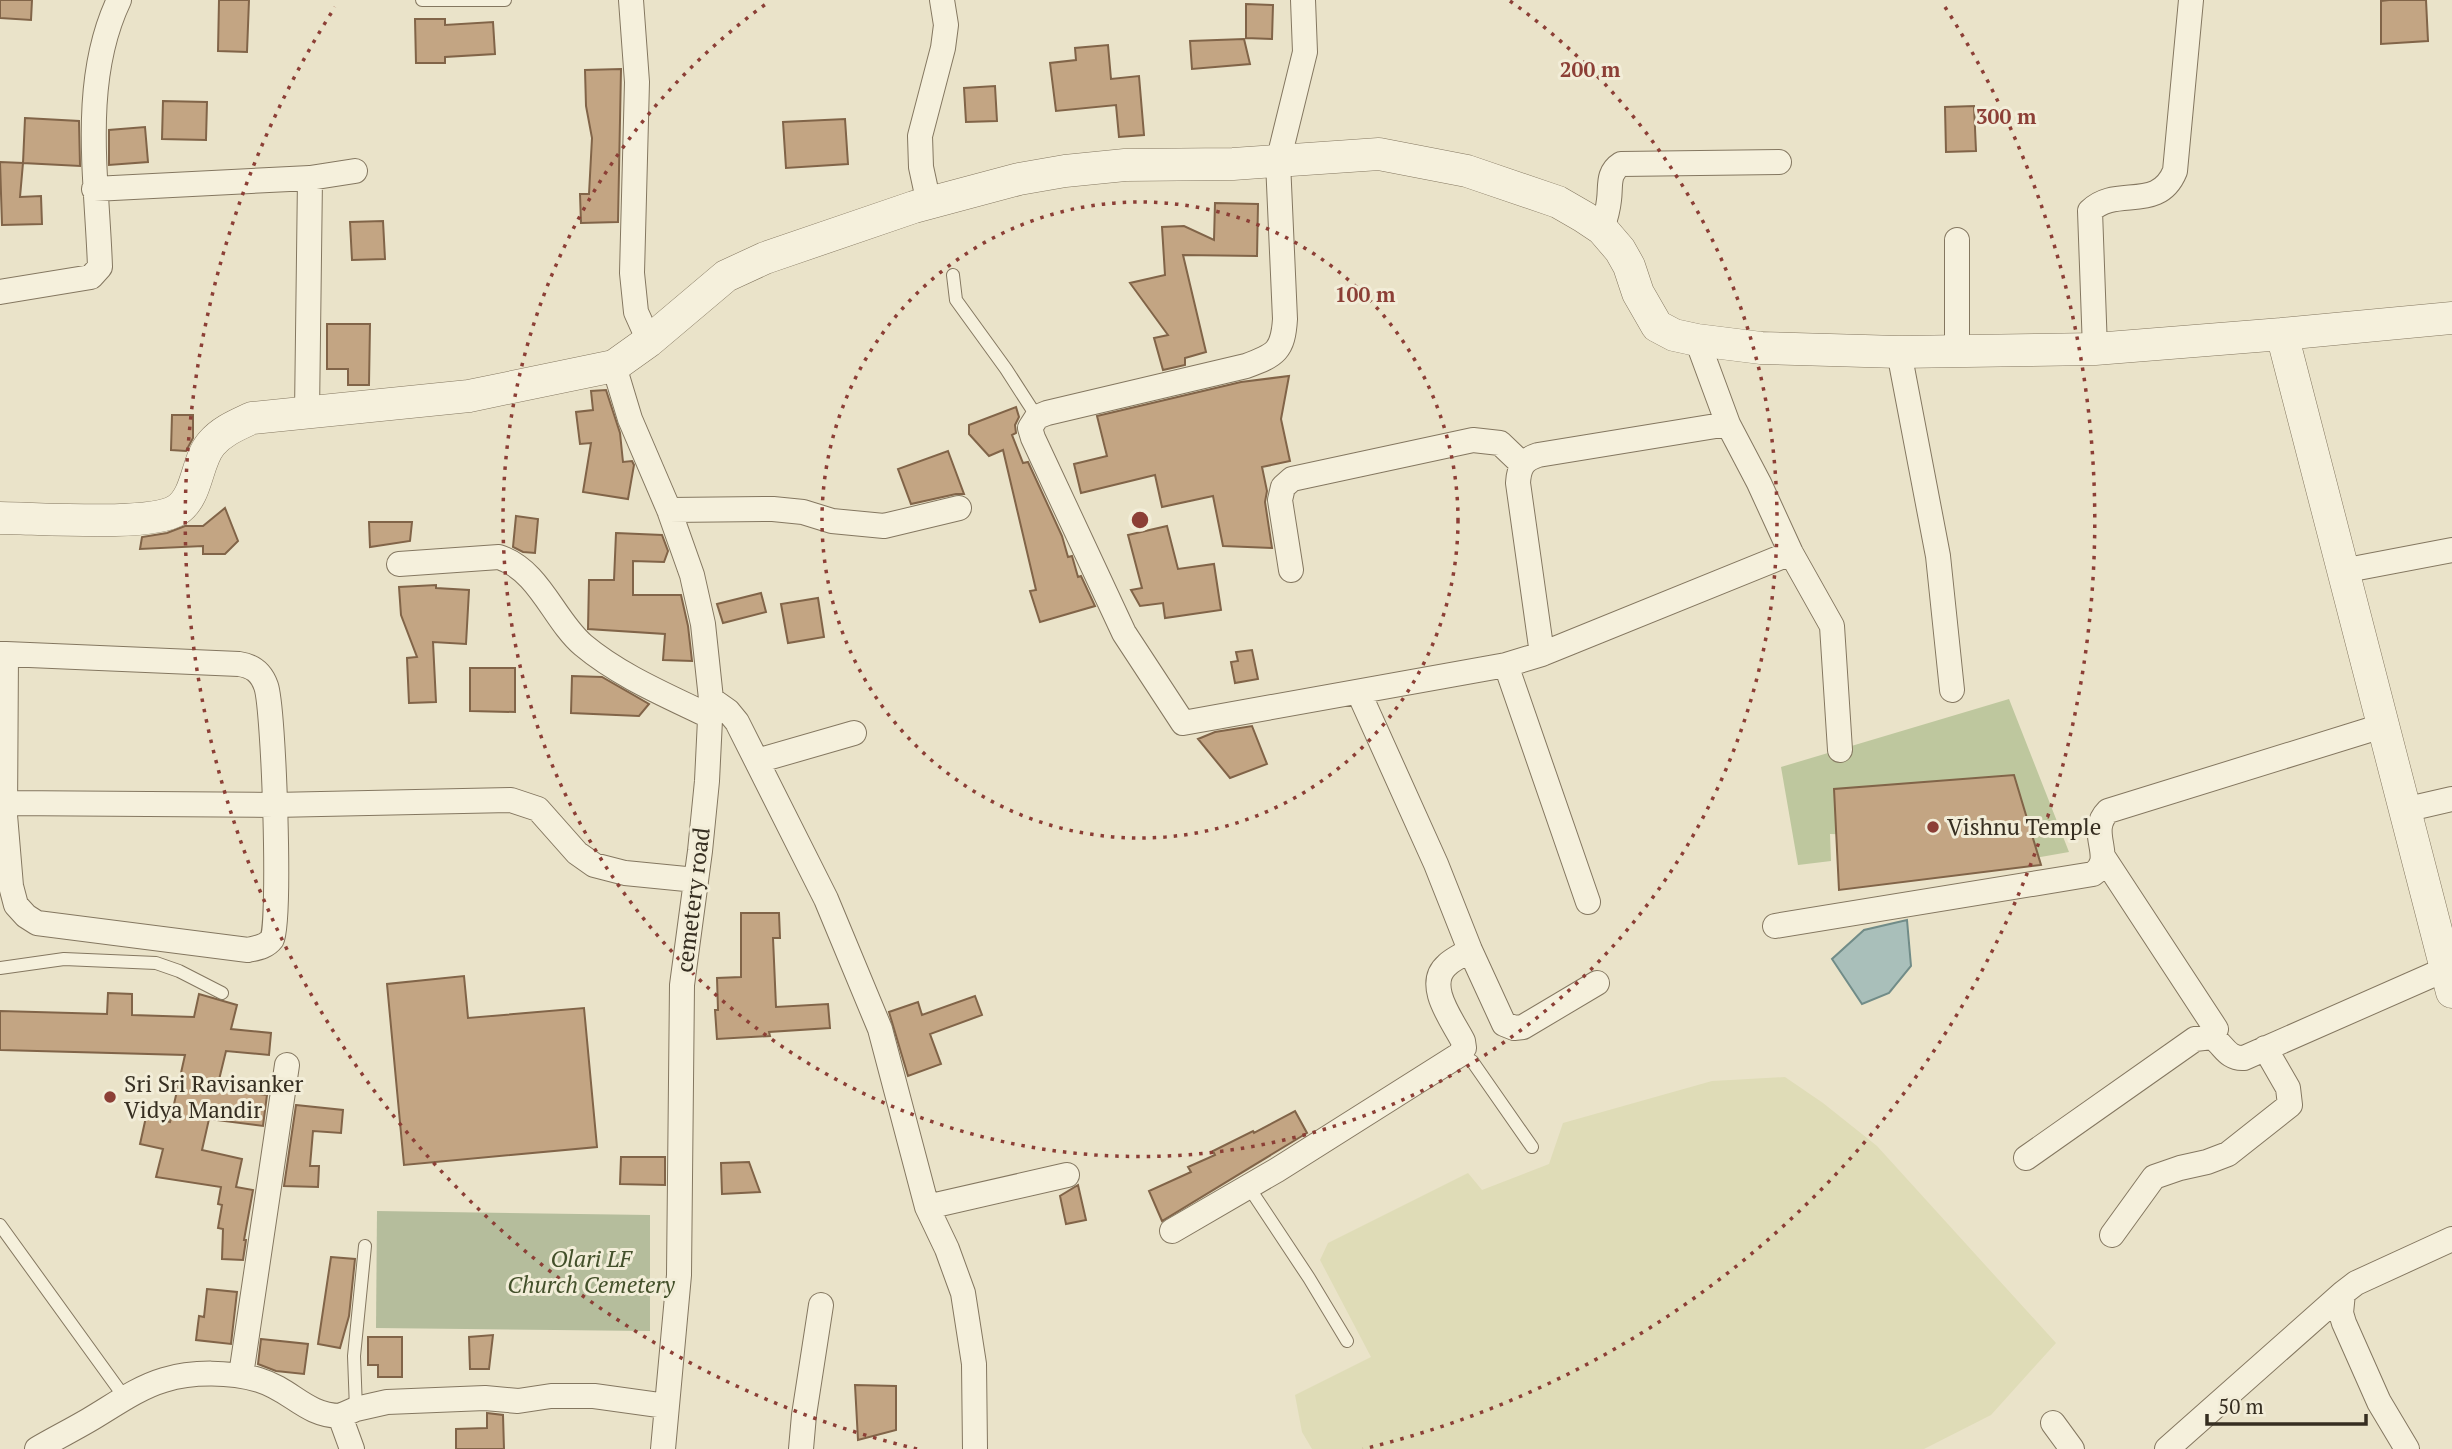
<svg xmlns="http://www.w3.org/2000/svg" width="2452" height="1449" viewBox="0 0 2452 1449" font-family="'PT Serif',serif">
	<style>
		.farmland { fill: #dfdcb7 }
		.green { fill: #bec79e }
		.cemetery { fill: #b5bd9c }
		.water { fill: #a9bfba; stroke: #718c88; stroke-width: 2 }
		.building { fill: #c3a583; stroke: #816448; stroke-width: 2 }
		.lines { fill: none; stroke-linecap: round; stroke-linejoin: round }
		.service-casing { stroke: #847760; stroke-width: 14 }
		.minor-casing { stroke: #847760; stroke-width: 26 }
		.tertiary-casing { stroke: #847760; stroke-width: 33 }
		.service { stroke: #f5f0dc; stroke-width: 12 }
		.minor { stroke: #f5f0dc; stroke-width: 24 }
		.tertiary { stroke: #f5f0dc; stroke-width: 32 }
		.ring { fill: none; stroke: #8c3f36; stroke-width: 3.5; stroke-dasharray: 3.5 7 }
		.poi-dot { fill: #8c3f36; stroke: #f2edd8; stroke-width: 2.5 }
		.labels { text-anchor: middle; stroke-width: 6; stroke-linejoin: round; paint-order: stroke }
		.poi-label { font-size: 23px; fill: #362e21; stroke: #f2edd8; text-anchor: start }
		.street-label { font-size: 23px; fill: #362e21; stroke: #f2edd8 }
		.park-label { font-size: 23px; font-style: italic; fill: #43502a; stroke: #f2edd8 }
		.centre { fill: #8c3f36; stroke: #f2edd8; stroke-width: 3.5 }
		.ring-label { font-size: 21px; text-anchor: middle; font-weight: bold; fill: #8c3f36; stroke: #f2edd8; stroke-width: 6; stroke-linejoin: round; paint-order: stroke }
	</style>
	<rect width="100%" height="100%" fill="#eae3c9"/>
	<path class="farmland" d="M 1785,1077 L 1823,1103 L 1877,1146 L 2056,1343 L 1991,1415 L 1924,1449 L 1312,1449 L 1302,1432 L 1295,1395 L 1371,1357 L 1320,1260 L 1328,1243 L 1468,1173 L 1482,1190 L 1549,1164 L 1563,1123 L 1712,1081 Z"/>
	<path class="green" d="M 2009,699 L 2069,852 L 2029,859 L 1870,835 L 1830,834 L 1831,861 L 1798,865 L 1781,767 Z"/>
	<path class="cemetery" d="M 377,1211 L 650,1215 L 650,1331 L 376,1328 Z"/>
	<path class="water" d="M 1907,920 L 1911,966 L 1889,993 L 1862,1004 L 1832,959 L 1864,930 Z"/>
	<path class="building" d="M 0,0 L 32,0 L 31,20 L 0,18 Z
		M 219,0 L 249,0 L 247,52 L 218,51 Z
		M 2389,0 L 2426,0 L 2428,41 L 2381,44 L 2381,1 Z
		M 1246,4 L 1273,5 L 1272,39 L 1246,38 Z
		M 415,19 L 445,19 L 445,25 L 493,22 L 495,54 L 445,57 L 445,63 L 416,63 Z
		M 1244,39 L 1250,64 L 1192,69 L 1190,41 Z
		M 1108,45 L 1111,79 L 1139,76 L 1144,135 L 1119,137 L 1116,105 L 1056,111 L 1050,63 L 1076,60 L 1075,48 Z
		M 621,69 L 618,222 L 581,223 L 580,194 L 589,194 L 592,138 L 586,106 L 585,70 Z
		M 995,86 L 997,121 L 966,122 L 964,88 Z
		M 163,101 L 207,102 L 206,140 L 162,139 Z
		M 1974,106 L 1976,151 L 1946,152 L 1945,107 Z
		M 25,118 L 79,121 L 80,166 L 23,163 Z
		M 845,119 L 848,164 L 786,168 L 783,122 Z
		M 145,127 L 148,162 L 109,165 L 109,130 Z
		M 0,162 L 23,163 L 20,197 L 41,196 L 42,224 L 2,225 Z
		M 1215,203 L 1258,204 L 1257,256 L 1183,255 L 1206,352 L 1185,358 L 1185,365 L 1163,370 L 1154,338 L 1168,335 L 1130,283 L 1165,275 L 1162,227 L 1184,226 L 1214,240 Z
		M 383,221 L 385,259 L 352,260 L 350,222 Z
		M 327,324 L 370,324 L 369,385 L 348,385 L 348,369 L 327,369 Z
		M 1289,376 L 1281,419 L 1290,461 L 1262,467 L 1267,491 L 1265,502 L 1272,548 L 1223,546 L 1213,496 L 1162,507 L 1155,475 L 1081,493 L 1074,464 L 1107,456 L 1097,416 L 1241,382 Z
		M 606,390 L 620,433 L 623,462 L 632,461 L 634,465 L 628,499 L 583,492 L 591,443 L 580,444 L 576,412 L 593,410 L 591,391 Z
		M 1016,407 L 1019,417 L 1015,425 L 1016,433 L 1012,435 L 1023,463 L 1028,462 L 1062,536 L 1068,557 L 1072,556 L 1078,577 L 1081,576 L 1095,606 L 1040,622 L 1030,591 L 1036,590 L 1003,450 L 989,456 L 969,434 L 969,425 Z
		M 172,415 L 193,415 L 193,438 L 186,451 L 171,450 Z
		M 948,451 L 964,494 L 956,494 L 911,504 L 898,469 Z
		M 225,508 L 238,541 L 225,554 L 203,554 L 203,546 L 140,549 L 142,537 L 167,533 L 185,526 L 203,526 Z
		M 516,516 L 538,519 L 535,553 L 523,552 L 513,547 Z
		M 369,522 L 412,522 L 410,541 L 370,547 Z
		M 1167,526 L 1178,569 L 1214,564 L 1221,610 L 1165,618 L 1163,603 L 1140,606 L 1131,590 L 1142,588 L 1128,535 Z
		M 616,533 L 662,535 L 668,551 L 664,562 L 633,561 L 633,595 L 681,595 L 688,626 L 692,661 L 663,660 L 665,634 L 588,629 L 589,580 L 614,580 Z
		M 436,585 L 436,588 L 469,590 L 466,644 L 433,642 L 436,702 L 409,703 L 407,658 L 417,657 L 401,615 L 399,587 Z
		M 761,593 L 766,612 L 723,623 L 717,604 Z
		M 818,598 L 824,637 L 788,643 L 781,604 Z
		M 1252,650 L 1258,679 L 1235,683 L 1231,662 L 1238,661 L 1236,652 Z
		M 470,668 L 515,668 L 515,712 L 470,711 Z
		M 572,676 L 602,677 L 649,704 L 639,716 L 571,713 Z
		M 1252,726 L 1267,764 L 1230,778 L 1198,739 L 1215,732 Z
		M 2014,775 L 2041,865 L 1839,890 L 1834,789 Z
		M 741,913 L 779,913 L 780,938 L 773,938 L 776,1007 L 828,1004 L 830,1028 L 769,1032 L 770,1036 L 717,1039 L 715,1010 L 718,1010 L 717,978 L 741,977 Z
		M 464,976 L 468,1018 L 584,1008 L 597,1147 L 404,1165 L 387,984 Z
		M 108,993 L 132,994 L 132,1015 L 194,1017 L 199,994 L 237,1005 L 231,1029 L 271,1033 L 269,1055 L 226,1051 L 217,1088 L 267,1095 L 263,1126 L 209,1119 L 202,1150 L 242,1159 L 236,1187 L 253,1190 L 244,1240 L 246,1240 L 243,1260 L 222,1259 L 223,1229 L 218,1228 L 222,1205 L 218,1204 L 221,1187 L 156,1177 L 163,1149 L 140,1144 L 146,1117 L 170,1122 L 185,1055 L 0,1050 L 0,1011 L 107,1014 Z
		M 975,996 L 982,1015 L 930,1034 L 941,1064 L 908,1076 L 889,1012 L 918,1002 L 922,1015 Z
		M 296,1105 L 343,1110 L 341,1133 L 313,1131 L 310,1166 L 319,1166 L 318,1187 L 284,1186 Z
		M 1295,1111 L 1307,1133 L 1162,1221 L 1149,1191 L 1191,1172 L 1188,1167 L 1215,1155 L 1213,1151 L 1253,1131 L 1254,1133 Z
		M 621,1157 L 665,1157 L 665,1185 L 620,1184 Z
		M 749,1162 L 760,1192 L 722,1194 L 721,1163 Z
		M 1078,1185 L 1086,1220 L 1066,1224 L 1060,1196 Z
		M 331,1257 L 355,1259 L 349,1316 L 340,1348 L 318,1344 Z
		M 207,1289 L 237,1292 L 231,1344 L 196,1340 L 199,1316 L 204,1317 Z
		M 493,1335 L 489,1369 L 470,1369 L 469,1337 Z
		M 368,1337 L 402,1337 L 402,1377 L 378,1377 L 378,1365 L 368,1365 Z
		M 261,1339 L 308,1344 L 304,1374 L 276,1371 L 258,1364 Z
		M 855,1385 L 896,1386 L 896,1430 L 858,1440 Z
		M 487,1413 L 503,1415 L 504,1449 L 456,1449 L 456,1429 L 487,1428 Z"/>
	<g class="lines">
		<g class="service-casing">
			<path id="service" d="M 422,0 L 505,0
				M 953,275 L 956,300 L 1006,369 L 1037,417
				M 0,968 L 64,959 L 156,963 L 179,971 L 222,993
				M 1459,1055 L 1472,1061 L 1532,1147
				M 1248,1186 L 1309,1278 L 1347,1341
				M 0,1225 L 125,1398
				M 356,1409 L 354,1356 L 365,1246"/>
		</g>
		<g class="minor-casing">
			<path id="minor" d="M 631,0 L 637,82 L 632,273 L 636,312 L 649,341
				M 1303,0 L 1305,52 L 1278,162 L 1285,319 C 1283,351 1276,355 1246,366 L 1047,413 L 1037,417 L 1030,428 L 1033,438 L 1124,633 L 1183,723 L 1506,665 L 1542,654 L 1791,553
				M 94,189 L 310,178 L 355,171
				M 929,204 L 921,167 L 920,136 L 943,48 L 946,25 L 942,0
				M 1602,229 C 1605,220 1608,210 1609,200 C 1611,186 1607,173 1621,164 L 1779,162
				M 1957,240 L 1957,351
				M 0,292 L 91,277 L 100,267 C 97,179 80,82 119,0
				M 1697,340 L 1728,424 L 1759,483 L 1791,553 L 1832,626 L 1840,750
				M 2095,349 L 2090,211 C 2116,185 2158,213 2175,171 L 2191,0
				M 1899,352 L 1938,556 L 1952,690
				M 614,366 L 630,419 L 669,510 L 692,575 L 703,624 L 711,699 L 707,781 L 700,851 L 682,985 L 679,1275 L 663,1449
				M 307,413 L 310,178
				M 669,510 L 773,509 L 803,512 L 832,521 L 884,526 L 959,508
				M 399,564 L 499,557 C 540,571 553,619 583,645 C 620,676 666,695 709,716
				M 1291,570 L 1280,500 L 1283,487 L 1292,479 L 1473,440 L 1500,443 L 1522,464
				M 2342,571 L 2452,550
				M 0,654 L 6,654 L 239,664 C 253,666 261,672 266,686 C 274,708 281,923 272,939 C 266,947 257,948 248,950 L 37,923 L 26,916 L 16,905 L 11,886 L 5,815 L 6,654
				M 1542,654 L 1518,483 C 1519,467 1523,460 1538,455 L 1728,424
				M 1506,665 L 1588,902
				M 1359,693 L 1436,864 L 1470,950 L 1504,1024 L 1514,1028 L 1523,1027 L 1597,983
				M 711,699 L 728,711 L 737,722 L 826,899 L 880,1029 L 927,1207 L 947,1249 L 963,1293 L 974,1364 L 975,1449
				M 757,761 L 854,733
				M 5,803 L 274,805 L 511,800 L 538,809 L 577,853 L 594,865 L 625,873 L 696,880
				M 2404,810 L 2452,799
				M 2104,858 L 2216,1029
				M 1775,926 L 2093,874 C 2117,858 2086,833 2108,811 L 2382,726
				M 2026,1158 L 2195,1039 L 2212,1037 C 2224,1045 2227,1059 2244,1058 L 2446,969
				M 927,1207 L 1067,1175
				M 1172,1231 L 1277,1170 L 1459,1055 L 1464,1048 L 1463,1041 C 1453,1021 1424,985 1447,965 C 1453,959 1463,955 1470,950
				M 2112,1235 L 2154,1177 L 2180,1168 L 2207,1162 L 2228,1154 L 2290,1105 L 2288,1088 L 2265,1048
				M 241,1375 L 287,1065
				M 340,1416 L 356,1409 L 387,1402 L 485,1398 L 518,1401 L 551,1396 L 594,1396 L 666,1406
				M 2053,1423 L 2072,1449
				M 37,1449 C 54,1439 72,1430 89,1420 C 113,1406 137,1388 164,1380 C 193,1371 231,1372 259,1380 C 292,1390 305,1415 340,1416 L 352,1449
				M 801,1449 L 804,1415 L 821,1305
				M 2167,1449 L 2343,1293
				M 2407,1449 L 2379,1402 L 2344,1323 L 2341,1313 L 2343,1293 L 2356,1283 L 2452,1239"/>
		</g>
		<g class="tertiary-casing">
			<path id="tertiary" d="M 2452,318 L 2282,334 L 2452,992
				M 0,518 C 36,518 151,527 177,510 C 198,496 196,462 211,444 C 222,431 237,425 252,418 L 469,396 L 614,366 L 649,341 L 726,276 L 765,258 L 914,207 L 1019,179 L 1065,171 L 1125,165 L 1233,164 L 1379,154 L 1467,171 L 1558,202 L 1584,217 L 1602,229 L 1620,250 L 1629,266 L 1638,293 L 1657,326 L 1674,335 L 1697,340 L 1761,348 L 1899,352 L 2095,349 L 2282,334"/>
		</g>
		<use href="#service" class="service"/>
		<use href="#minor" class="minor"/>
		<use href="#tertiary" class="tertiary"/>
	</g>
	<g class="ring">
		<circle cx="1140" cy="520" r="318"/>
		<path d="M1510 1A637 637 0 1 1 770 1"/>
		<path d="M917 1449A955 955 0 0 1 335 7M1945 7A955 955 0 0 1 1363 1449"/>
	</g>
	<g class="poi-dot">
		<circle cx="1933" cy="827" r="7"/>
		<circle cx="110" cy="1097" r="7"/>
	</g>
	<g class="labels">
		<g class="poi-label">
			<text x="1947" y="835">Vishnu Temple</text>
			<text x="124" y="1092">Sri Sri Ravisanker<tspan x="124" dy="26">Vidya Mandir</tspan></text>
		</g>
		<g class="street-label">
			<text transform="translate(693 900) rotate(-83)" y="8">cemetery road</text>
		</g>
		<g class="park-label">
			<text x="591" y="1267">Olari LF<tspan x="591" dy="26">Church Cemetery</tspan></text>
		</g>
	</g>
	<circle cx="1140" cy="520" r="10" class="centre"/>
	<g class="ring-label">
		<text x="1590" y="77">200 m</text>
		<text x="2006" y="124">300 m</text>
		<text x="1365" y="302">100 m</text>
	</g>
	<path d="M2207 1414v10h159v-10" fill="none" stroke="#362e21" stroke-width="3.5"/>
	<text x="2218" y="1414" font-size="21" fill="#362e21" stroke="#f2edd8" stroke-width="5" paint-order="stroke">50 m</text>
</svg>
